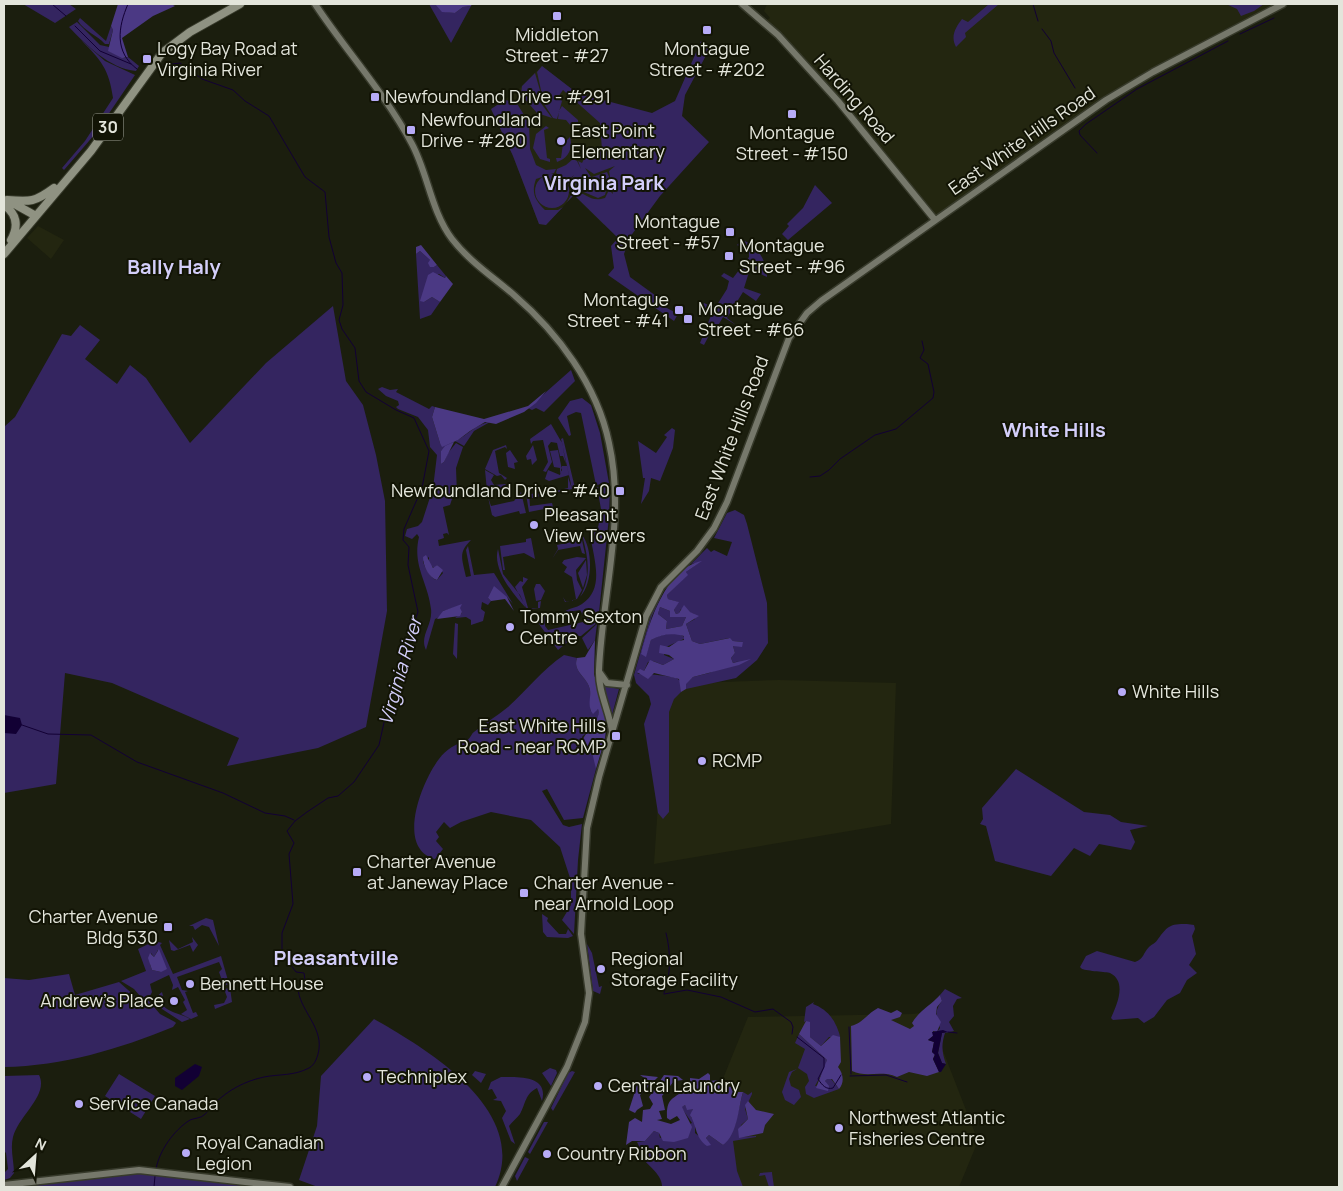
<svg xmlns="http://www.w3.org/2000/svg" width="1343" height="1191" viewBox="0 0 1343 1191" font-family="Manrope,sans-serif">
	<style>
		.built { fill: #232610 }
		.green { fill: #342560; fill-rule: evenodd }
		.forest { fill: #4b3984; fill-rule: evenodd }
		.water { fill: #120034 }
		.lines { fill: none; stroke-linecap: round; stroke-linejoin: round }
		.stream { stroke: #120034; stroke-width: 1 }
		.secondary-casing { stroke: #373a2b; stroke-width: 9 }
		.primary-casing { stroke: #373a2b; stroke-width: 10 }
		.secondary { stroke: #76786b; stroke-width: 6 }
		.primary { stroke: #8f9282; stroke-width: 8 }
		.poi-dot { fill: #b7abf7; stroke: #121405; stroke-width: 2 }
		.labels { text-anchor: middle; stroke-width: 4; stroke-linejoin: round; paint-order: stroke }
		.shield { fill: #121405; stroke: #a4a69b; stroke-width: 1 }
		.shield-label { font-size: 16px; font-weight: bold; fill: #e3e5db }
		.poi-label { font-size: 18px; fill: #e3e5db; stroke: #121405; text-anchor: start }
		.street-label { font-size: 18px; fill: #e3e5db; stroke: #121405 }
		.water-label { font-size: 19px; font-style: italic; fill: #d2cdf9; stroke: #121405 }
		.quarter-label { font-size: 20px; font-weight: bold; fill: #d3cef9; stroke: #121405 }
	</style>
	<rect width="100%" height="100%" fill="#1b1e0e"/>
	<path class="built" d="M 767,4 L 779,5 L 1283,4 L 1144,77 L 935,220 L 799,54 L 767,20 L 770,18 L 764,11 Z
		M 542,66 L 577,93 L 616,104 L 615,186 L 604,225 L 574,195 L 546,225 L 539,224 L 513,156 L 491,109 L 517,91 Z
		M 38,226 L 64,240 L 51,259 L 27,238 Z
		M 779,680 L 896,683 L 891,824 L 654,864 L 666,684 Z
		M 928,1012 L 978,1141 L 959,1187 L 716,1187 L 718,1091 L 748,1017 L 912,1014 Z"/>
	<path class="green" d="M 23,4 L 69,4 L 76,9 L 55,23 Z
		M 429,4 L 435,4 L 446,12 L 455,13 L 463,7 L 471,6 L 451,43 Z
		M 989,4 L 999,4 L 965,33 L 966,37 L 956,47 C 950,36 956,27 962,19 L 968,22 Z
		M 1226,4 L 1264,4 L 1254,11 L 1241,16 L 1237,9 Z
		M 80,18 L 106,41 L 111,26 L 113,30 L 109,44 L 105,44 C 97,35 84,31 78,21 Z
		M 77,22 L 100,45 L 109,47 L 109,51 L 125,58 L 128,57 L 139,66 L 136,71 C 110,69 85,44 69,27 Z
		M 81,40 L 105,61 L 135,75 L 95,134 L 64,170 L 62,168 L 85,141 L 113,98 C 109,69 101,60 81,40 Z
		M 701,41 L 711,46 L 685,95 L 682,116 L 709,142 L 660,196 L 630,237 L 624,254 L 630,277 L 663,301 L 665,307 L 678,314 L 674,321 L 608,275 L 614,268 L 611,246 L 618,238 L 574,195 L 567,202 L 573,192 C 588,192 589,203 605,198 L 609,190 L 613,194 L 609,171 L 615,166 L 594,174 L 585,168 L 593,180 L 607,187 L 605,195 L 598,198 L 579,190 L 571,190 L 568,183 L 574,175 L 567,181 L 556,173 L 557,169 L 566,165 L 573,159 L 577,161 L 581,169 L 578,161 L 582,163 L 585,157 L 583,154 L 598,153 L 602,150 L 600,123 L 563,90 L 558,97 L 562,101 L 557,119 L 553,118 L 544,104 L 537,72 L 542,66 L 577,93 L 652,113 L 675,101 Z
		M 535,73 L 543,101 L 534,95 L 526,96 L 537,98 L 552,118 L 537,113 L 523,97 L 526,95 L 521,94 L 522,86 Z
		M 505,100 L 516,102 L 529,123 L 530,149 L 536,165 L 546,170 L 556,169 L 554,173 L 536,179 C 531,193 535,200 545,210 L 558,210 L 563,207 L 546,225 L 539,224 L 513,156 L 491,109 Z
		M 562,106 L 578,120 L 578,123 L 571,126 L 566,120 L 558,119 L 559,111 Z
		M 546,126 L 549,128 L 544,130 L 547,158 L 550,159 L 550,162 L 540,159 L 533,148 L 536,134 Z
		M 570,137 C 573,148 569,158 557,162 L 556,158 L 561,158 L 563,144 Z
		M 607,172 L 610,179 L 609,186 L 592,177 Z
		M535 191a17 17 0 1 1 34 0a17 17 0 1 1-34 0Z
		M 815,185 L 832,203 L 788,240 L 782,234 L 789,226 L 787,224 L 803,208 Z
		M 742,240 C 758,245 767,262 767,277 L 750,269 L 744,288 L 761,294 L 756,301 L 743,292 L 727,318 L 736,325 L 723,317 L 716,329 L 713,328 L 704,345 L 700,343 L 712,313 L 701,307 L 704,303 L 715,308 L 727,289 L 729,281 L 721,276 L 724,273 L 733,278 L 749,257 L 749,252 L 737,245 Z
		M 420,251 L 430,260 L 434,267 L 437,265 L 446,276 L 445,278 L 439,274 L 427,280 L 424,302 L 432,297 L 440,302 L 431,315 L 420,319 L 416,254 Z
		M 333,306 L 346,381 L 363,405 L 376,455 L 385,501 L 387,611 L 366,727 L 318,748 L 227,766 L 239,738 L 112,683 L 65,673 L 56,784 L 4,793 L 4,427 L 15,417 L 62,334 L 71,336 L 80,325 L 100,340 L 85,359 L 117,384 L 130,365 L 146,378 L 190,443 L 266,363 Z
		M 571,370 L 575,381 L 544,412 L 536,408 L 532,410 L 528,408 Z
		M 382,387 L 390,390 L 398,389 L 396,392 L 429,409 L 432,406 L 435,407 L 432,417 L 440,443 C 459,448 471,424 490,422 L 474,431 L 464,446 L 455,441 L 441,451 L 441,464 L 444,462 L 448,453 L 456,443 L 463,447 L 456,468 L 457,495 L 452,499 L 450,505 L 443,507 L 449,535 L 447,533 L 443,534 L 444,538 L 438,540 L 439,546 L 471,540 C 458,553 462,558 466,577 L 471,576 L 466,550 L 468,546 L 474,575 L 494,573 L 513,604 L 507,597 L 488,598 L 491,601 L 488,605 L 482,602 L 481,609 L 485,612 L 483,621 L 471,625 L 471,620 L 466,617 L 455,618 L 462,613 L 459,608 L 456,607 L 443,611 L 442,616 L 435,619 L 426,650 C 419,636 433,625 431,609 C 428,582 412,566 419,537 L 417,534 L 412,539 L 405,536 L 407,529 L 418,526 L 422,522 L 433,488 L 437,455 L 430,447 L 428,430 L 418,417 L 398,409 L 396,407 L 399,405 L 398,401 L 386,396 L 378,389 ZM 429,557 L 429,564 L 434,568 L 437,565 L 443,573 L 437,580 C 431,579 424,567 423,561 Z
		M 582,398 L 591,405 L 600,433 L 609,483 L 596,485 L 581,413 L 576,412 L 567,416 L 571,435 L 569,436 L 558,418 L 570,401 Z
		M 551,424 L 562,443 L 566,464 L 563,456 L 560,456 L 557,443 L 551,442 L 548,446 L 552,462 L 546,472 L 543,471 L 548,462 L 543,440 L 533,441 L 531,444 L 530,439 Z
		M 672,428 L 675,430 L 673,448 L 660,481 L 651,478 L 649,491 L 641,504 L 645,478 L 643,478 L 638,441 L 656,453 L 667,437 L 664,435 Z
		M 563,438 L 575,488 L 572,489 L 561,439 Z
		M 506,445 L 507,449 L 505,447 L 495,451 L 499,473 L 507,478 L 505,480 L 501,475 L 497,476 L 485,469 L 493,450 Z
		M 533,445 L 537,460 L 532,465 L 531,459 L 527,460 L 526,456 Z
		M 510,450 L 518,462 L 514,463 L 515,469 L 508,467 L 506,453 Z
		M 558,450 L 562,470 L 560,473 L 560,468 L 554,467 L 550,451 Z
		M 562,466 L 567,466 L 569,475 L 549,481 L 545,479 L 548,470 L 560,475 Z
		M 485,470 L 494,475 L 491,480 L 494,485 L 505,484 L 508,487 L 487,491 Z
		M 568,477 L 572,489 L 532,498 L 531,494 L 536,493 L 536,489 L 541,490 L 538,488 L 547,493 L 568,488 Z
		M 606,486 L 610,488 L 609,517 L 598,622 L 581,636 L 575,636 L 558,650 L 536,620 L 547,614 L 559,613 L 559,619 L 556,614 L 545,617 L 545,626 L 548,630 L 583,622 L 584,617 L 580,610 L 568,612 L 567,617 L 564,612 C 569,608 576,608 582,604 C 606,588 593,558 590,533 C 602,528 599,522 597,511 L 601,509 L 597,487 Z
		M 525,488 L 526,494 L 529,493 L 530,506 L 552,503 L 556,518 L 551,515 L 549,508 L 529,512 Z
		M 521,492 L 526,513 L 520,514 L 519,511 L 495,517 L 492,515 L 488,497 L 491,506 L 514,501 Z
		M 735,510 L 744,515 L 747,524 L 767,603 L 768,643 L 757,660 L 736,678 L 686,689 L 685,684 L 693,677 L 709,673 L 739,661 L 733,663 L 731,658 L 735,653 L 733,646 L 743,642 L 733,641 L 729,638 L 700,644 L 692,641 L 686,624 L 695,619 L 694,614 L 681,609 L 679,613 L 676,614 L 674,610 L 678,602 L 668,599 L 667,595 L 687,575 L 686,572 L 700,562 L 691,564 L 707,548 L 711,552 L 714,550 L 727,556 L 732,542 L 714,538 L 727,513 Z
		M 582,535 C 593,549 593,584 580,597 C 592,576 588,557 582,535 Z
		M 531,538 L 535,559 L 524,553 L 503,557 L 505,570 L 503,570 L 500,546 L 526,542 L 526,539 Z
		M 582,540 L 585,554 L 582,553 L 580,546 L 558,550 L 552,559 L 558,549 L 557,545 Z
		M 498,549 L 503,574 L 520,595 L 526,608 C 513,594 492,569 498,549 Z
		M 577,557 L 586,558 L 576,570 L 577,580 L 582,590 L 577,599 L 565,602 L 563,597 L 566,602 L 576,599 L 572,577 L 564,572 L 567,567 L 562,563 L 564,560 Z
		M 586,560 L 587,575 L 583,588 L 578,573 Z
		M 523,577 L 528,579 L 522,587 L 528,608 L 538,608 L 538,602 L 541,601 L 540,608 L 527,609 L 515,587 L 520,581 L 523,582 Z
		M 536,584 L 540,584 L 545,591 L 541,600 L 536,601 L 534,589 Z
		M 664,590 L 652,616 L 641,654 L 647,652 L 651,640 C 661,634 677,630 686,638 L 666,647 L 664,655 L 674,659 L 663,665 L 653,661 L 648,662 L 644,671 L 637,674 C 644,674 675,675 679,680 C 682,682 681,688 681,692 L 674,699 L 669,712 L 669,812 L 663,819 L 658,813 L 644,724 L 651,704 L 649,696 L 636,683 L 634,675 L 651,615 Z
		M 660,607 L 670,611 L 670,617 L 686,617 L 682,626 L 666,629 L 667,621 L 658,614 Z
		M 455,623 L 458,624 L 457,659 L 453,654 Z
		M 597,624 L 595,640 L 588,650 L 582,638 Z
		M 564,655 L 577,658 C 572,672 588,677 590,690 C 591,697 589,704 591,711 L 598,709 C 601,722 590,728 582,737 L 584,749 L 593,745 L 595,747 L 596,769 L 583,818 L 564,820 L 547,789 L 542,791 L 563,825 L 569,827 L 582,824 L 578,860 L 574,934 L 562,920 L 571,905 L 571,881 L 560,847 L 531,820 L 491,812 L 461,822 L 450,828 L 444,822 L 436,832 L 439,837 L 436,841 L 443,849 L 435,859 C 395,848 422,781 439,759 C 446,749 456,744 467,740 C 471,738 471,734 474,732 C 485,723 497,716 508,707 C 527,690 542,670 564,655 Z
		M 604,686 L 619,689 L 612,715 L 611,715 Z
		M 1016,769 L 1084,812 L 1110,815 L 1121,822 L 1148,826 L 1130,830 L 1135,842 L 1131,850 L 1099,844 L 1090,856 L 1074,848 L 1051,876 L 995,861 L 986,826 L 980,824 L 983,819 L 982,808 Z
		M 542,914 L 548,918 L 547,921 L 559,934 L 566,934 L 568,929 L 573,936 L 568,938 L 547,937 L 543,932 Z
		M 206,918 L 213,920 L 219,946 L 209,927 L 202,925 L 195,930 L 193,926 L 189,926 Z
		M 1187,924 L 1194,925 L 1195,929 L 1192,936 L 1196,954 L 1189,965 L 1197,973 L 1187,980 L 1180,993 L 1167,1000 L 1154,1017 L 1144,1023 L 1138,1018 L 1113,1020 L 1111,1018 C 1116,1006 1128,982 1110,973 C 1107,972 1087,971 1082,969 L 1080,967 L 1086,956 L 1097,951 L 1135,962 C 1144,959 1143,953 1149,947 C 1152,944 1156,943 1158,939 C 1168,926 1169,924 1187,924 Z
		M 192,937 L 198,945 L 193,952 L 190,945 L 174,951 L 171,950 L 169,940 L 178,949 L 193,942 Z
		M 155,941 L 162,943 L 160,945 L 173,974 L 221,956 L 229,984 L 224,986 L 219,972 L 222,969 L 219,962 L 177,977 L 182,990 L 188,991 L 185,992 L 193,1013 L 196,1012 L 198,1016 L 191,1019 L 181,1014 L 187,1010 L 183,1002 L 185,1000 L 178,987 L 172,990 L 173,985 L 169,975 L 150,984 L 152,992 L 148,1000 L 160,1014 L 175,1022 L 176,1023 L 173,1027 C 119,1049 63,1066 4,1067 L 4,978 L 29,980 L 69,974 L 75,995 L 119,982 L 136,997 L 140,996 L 134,989 L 121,981 L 146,971 L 138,949 ZM 158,950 L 161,972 L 152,970 L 150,964 L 151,953 L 154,957 Z
		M 587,944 L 592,953 L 599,987 L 602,986 L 600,994 L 593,991 Z
		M 230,988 L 232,1002 L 215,1009 L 214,1005 L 224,1003 L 227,997 L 224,989 Z
		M 945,989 L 962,998 L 957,999 L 953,1006 L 954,1016 L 949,1022 L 954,1031 L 945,1033 C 941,1045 942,1053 946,1064 L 942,1063 L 938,1053 L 942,1033 L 947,1032 L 937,1032 L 940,1028 C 936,1017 934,1011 942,1001 L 940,995 Z
		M 162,992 L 163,996 L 159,999 C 164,1013 181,1013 190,1019 L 182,1022 L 162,1009 L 155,998 Z
		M 814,1002 L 813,1004 C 829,1010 837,1022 841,1040 L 840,1037 L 829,1037 L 821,1046 L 810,1037 L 810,1026 L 806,1021 L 804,1022 L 806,1007 Z
		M 374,1019 C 427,1049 531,1111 495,1187 L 318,1187 L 299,1180 L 317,1126 L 321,1076 Z
		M 799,1034 L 827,1060 L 826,1066 L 815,1086 L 826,1084 L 825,1081 L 827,1078 L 831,1079 L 839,1089 L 814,1098 L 806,1094 L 805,1087 L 809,1081 L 807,1074 L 798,1068 L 805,1049 L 795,1043 Z
		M 550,1068 L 556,1070 L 557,1073 L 551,1086 L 542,1073 Z
		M 797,1069 L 792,1072 L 789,1079 L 791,1086 L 799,1090 L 801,1097 L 794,1105 L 785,1100 L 782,1092 L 789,1072 Z
		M 475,1071 L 486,1074 L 481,1083 L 472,1075 Z
		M 572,1071 L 575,1072 L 553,1111 L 551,1108 L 568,1073 Z
		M 119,1074 L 155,1096 L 141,1119 L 105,1096 Z
		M 39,1075 C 49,1095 19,1115 13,1137 C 10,1149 14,1162 14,1173 L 10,1178 L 4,1180 L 4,1173 L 8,1169 L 6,1153 L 4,1151 L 4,1076 Z
		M 501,1077 C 518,1077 549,1075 542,1101 L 537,1088 C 525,1094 526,1103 520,1114 C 517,1118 512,1122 509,1126 L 515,1144 L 511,1141 L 502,1118 L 506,1111 L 501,1101 L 493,1100 L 497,1098 L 492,1089 L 488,1090 L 491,1082 Z
		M 743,1092 L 748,1095 L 752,1092 L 752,1094 L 745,1109 L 748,1119 L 741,1125 L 739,1137 L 756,1136 L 756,1137 L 733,1141 L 737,1171 L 743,1187 L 662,1187 C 663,1174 645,1164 638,1153 L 640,1148 L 637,1142 L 645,1141 L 654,1131 L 659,1133 L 660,1138 L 692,1123 L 681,1107 L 685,1105 L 687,1109 L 693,1109 L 691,1117 L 695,1122 L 695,1133 L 710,1145 L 706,1138 L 709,1135 L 723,1145 L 735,1125 Z
		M 544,1122 L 548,1122 L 530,1154 L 528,1152 Z
		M 525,1157 L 529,1159 L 517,1181 L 515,1176 Z
		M 772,1172 L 772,1173 L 774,1187 L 769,1187 L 765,1175 L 759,1176 L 760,1173 Z
		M 130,1174 L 146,1174 L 267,1187 L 19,1187 Z"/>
	<path class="forest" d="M 118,4 L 171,4 L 175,6 L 153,16 L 122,38 L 128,57 L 122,58 L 108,51 L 113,30 L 111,26 Z
		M 435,4 L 472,4 L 471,6 L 463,7 L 455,13 L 442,12 Z
		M 421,245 L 437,265 L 434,267 L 430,267 L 428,263 L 430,260 L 420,251 L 416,254 L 416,247 Z
		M 433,272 L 445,278 L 446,276 L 453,284 L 440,302 L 432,297 L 424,302 L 420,301 L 428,275 Z
		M 546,391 L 536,403 L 524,412 L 496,424 L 485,422 L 470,431 L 458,440 L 442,447 L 440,443 L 432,417 L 435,407 L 484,419 L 528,406 Z
		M 454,442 L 444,462 L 441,464 L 441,451 L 445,446 Z
		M 426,555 L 433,568 L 437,565 L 443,570 L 437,580 C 429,578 423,566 423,557 Z
		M 702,561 L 686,572 L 688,575 L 667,595 L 668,599 L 679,602 L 674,610 L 676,614 L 679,613 L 684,605 L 690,612 L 699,616 L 686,624 L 692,641 L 700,644 L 730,638 L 733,641 L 743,642 L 742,647 L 733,646 L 735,653 L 731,658 L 733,663 L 751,659 L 739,665 L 693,677 L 686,684 L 686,689 L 681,692 L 679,679 L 654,673 L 648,679 L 637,672 L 640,669 L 644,671 L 650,660 L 663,665 L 674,659 L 669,655 L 659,653 L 660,645 L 669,647 L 678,641 L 684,640 L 684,636 C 672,633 662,634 651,640 L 646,657 L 641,654 C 649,624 665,568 702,561 ZM 660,607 L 670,611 L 670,617 L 686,617 L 682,626 L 666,629 L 667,621 L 658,614 Z
		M 494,586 L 507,597 L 514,611 L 505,599 L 491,601 L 488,598 Z
		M 462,604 L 460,608 L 462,612 L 460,616 L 437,619 L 443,611 Z
		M 595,640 L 594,674 L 607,719 L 605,739 L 596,769 L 592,752 L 595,746 L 593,745 L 580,749 C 581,732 602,723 598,709 L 593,714 C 587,706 591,699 590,690 C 588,677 572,672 577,658 L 585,657 Z
		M 159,949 L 167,969 L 161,972 L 152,970 L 148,958 L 150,953 L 154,957 Z
		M 940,995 L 942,1001 L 937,1007 L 936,1014 L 941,1022 L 937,1032 L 933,1031 L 933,1036 L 928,1040 L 934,1042 L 932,1052 L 935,1054 L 933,1059 L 939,1072 L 927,1076 L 909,1072 L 897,1077 C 881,1070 866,1078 852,1071 L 851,1026 C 863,1023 868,1013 878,1008 L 891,1013 L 897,1010 L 902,1013 L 900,1017 L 891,1020 L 910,1029 L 914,1026 L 912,1023 C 919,1011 931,1005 940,995 Z
		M 806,1021 L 810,1022 L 810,1037 L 821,1046 L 833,1035 L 840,1037 L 841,1062 L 838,1067 C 843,1073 845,1082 839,1089 L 832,1079 L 827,1079 L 825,1081 L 829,1086 L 828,1091 L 816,1088 L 827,1060 L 799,1034 Z
		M 708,1073 L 710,1075 L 710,1081 L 719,1080 L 720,1084 L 726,1083 L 729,1087 L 733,1086 L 736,1092 L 743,1092 C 738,1108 738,1134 723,1145 L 709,1135 L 706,1138 L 711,1145 L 707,1146 C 695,1138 697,1126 690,1115 L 693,1109 L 687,1110 L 685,1105 L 682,1107 L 692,1127 L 688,1138 L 674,1142 L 663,1141 L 659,1133 L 654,1131 L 645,1141 L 632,1141 L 626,1145 L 629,1122 L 635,1118 L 642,1122 L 643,1110 L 650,1109 L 653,1104 L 649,1097 L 664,1075 L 678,1076 L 683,1080 L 674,1081 L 662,1096 L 665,1110 L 659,1111 L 662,1119 L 657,1120 L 671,1124 L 680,1120 L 677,1116 L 670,1120 L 667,1118 C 666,1097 674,1099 686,1089 L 689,1091 L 697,1084 L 690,1082 L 690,1078 L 699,1079 Z
		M 640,1075 L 658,1077 L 640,1095 L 643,1106 L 637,1110 L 635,1113 L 629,1110 L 637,1085 L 646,1079 Z
		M 748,1101 L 756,1110 L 774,1114 L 765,1125 L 763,1133 L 739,1138 L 738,1129 L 748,1119 L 745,1105 Z"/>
	<path class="water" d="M 4,715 L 20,718 L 22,725 L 16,734 L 4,733 Z
		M 943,1030 L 948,1032 L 942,1033 L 938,1053 L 942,1063 L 946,1064 L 941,1072 L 939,1072 L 933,1059 L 935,1055 L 932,1052 L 934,1042 L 928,1040 L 933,1036 L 932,1032 Z
		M 195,1064 L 202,1067 L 199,1076 L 182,1090 L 175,1086 L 175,1078 Z"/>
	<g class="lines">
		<path class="stream" d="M 52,4 L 66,16
			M 128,4 C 118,27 114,52 137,69
			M 1033,4 L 1038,21
			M 75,26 L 100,51 L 131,64
			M 1042,29 L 1051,41 L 1054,53 L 1075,88
			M 1240,34 L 1274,18
			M 1097,153 L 1080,135 L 1079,131 L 1086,124 L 1137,89 L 1228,41
			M 810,477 L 820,476 L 829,470 L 840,459 L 875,435 L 896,429 L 933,398 L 934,392 L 928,364 L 920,358 L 924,350 L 922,341
			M 22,725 L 48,734 L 91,735 L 137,762 L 223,793 L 265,813 L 285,816 L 294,820
			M 664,993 C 671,976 671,952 666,933
			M 664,994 L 687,990 L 721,997 L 755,1012 L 773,1009 L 791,1022 L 793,1027 L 792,1034
			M 849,1027 L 851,1074
			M 948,1032 L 957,1033
			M 797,1037 L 824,1058 L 824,1067 L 818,1079 C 822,1085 826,1090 833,1088 L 841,1075
			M 850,1076 L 886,1075 L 907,1082
			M 156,1169 C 159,1151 174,1130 190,1120 C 195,1118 201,1118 204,1115 C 208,1112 211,1107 214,1104 C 228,1090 245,1081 264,1077 C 279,1074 294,1076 309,1068 C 315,1065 318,1056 319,1049 C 322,1026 299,1009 298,988 L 305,980 L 304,973 L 296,972 L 282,953 L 282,933 L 293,904 L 289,854 L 294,843 L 287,831 L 295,821 L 307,812 L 328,798 L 338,796 L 354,782 L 379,745 L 385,718 L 398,680 L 402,656 L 418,612 L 408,565 L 409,547 L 403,540 L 404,529 L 422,488 L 429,451 L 414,418 L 396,410 L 366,392 L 359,381 L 355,348 L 342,329 L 339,320 L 343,305 L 342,273 L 336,263 L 329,237 L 325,192 L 305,177 L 269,116 L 245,101 L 233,90 L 202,79 L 180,63 L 164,65
			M 154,1187 L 155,1176"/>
		<g class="secondary-casing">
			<path id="secondary" d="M 315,4 C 346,51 385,93 412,144 C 428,174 431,211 452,239 C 469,261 493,277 514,295 C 558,333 597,385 609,443 C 626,518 602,595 599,670 C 598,691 609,711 612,731
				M 742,4 L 778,35 L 838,101 L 935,220
				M 600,673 L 607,683 L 627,685
				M 4,1185 L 139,1170 L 290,1187
				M 502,1187 L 567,1067 L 585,1022 L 589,993 L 581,934 L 587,828 L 599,777 L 646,616 L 661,587 L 697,551 L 714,528 L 727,502 L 789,338 L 807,313 L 821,301 L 1106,100 L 1153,72 L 1283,4"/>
		</g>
		<g class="primary-casing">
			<path id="primary" d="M 7,200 C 31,202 35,202 54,188
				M 9,201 L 36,216
				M 4,205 C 17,214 19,226 11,240
				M 4,254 L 91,151 L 162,53 L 190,32 L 240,4"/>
		</g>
		<use href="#secondary" class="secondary"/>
		<use href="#primary" class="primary"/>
	</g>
	<g class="poi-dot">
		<rect x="552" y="11" width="10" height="10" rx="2.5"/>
		<rect x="702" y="25" width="10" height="10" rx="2.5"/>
		<rect x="142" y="54" width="10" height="10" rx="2.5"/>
		<rect x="370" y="92" width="10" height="10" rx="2.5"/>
		<rect x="787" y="109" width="10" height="10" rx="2.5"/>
		<rect x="406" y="125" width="10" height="10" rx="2.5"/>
		<circle cx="561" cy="141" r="5"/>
		<rect x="725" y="227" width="10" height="10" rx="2.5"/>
		<rect x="724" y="251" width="10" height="10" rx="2.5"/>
		<rect x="674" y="305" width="10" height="10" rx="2.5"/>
		<rect x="683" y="314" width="10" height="10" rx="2.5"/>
		<rect x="615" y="486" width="10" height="10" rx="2.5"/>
		<circle cx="534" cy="525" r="5"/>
		<circle cx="510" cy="627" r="5"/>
		<circle cx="1122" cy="692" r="5"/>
		<rect x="611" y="731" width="10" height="10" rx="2.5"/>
		<circle cx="702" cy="761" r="5"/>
		<rect x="352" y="867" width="10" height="10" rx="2.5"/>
		<rect x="519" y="888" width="10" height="10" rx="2.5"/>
		<rect x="163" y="922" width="10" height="10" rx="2.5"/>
		<circle cx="601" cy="969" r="5"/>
		<circle cx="190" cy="984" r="5"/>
		<circle cx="174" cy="1001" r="5"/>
		<circle cx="367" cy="1077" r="5"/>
		<circle cx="598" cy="1086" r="5"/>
		<circle cx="79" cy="1104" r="5"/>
		<circle cx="839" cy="1128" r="5"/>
		<circle cx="186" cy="1153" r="5"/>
		<circle cx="547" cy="1154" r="5"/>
	</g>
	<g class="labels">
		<rect class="shield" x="93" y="113.5" width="30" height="27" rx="4"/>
		<g class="shield-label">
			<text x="108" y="133">30</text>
		</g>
		<g class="poi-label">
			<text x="557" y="41" text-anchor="middle">Middleton<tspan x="557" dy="21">Street - #27</tspan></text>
			<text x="157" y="55">Logy Bay Road at<tspan x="157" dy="21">Virginia River</tspan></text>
			<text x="707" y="55" text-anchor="middle">Montague<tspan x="707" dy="21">Street - #202</tspan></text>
			<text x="385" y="103">Newfoundland Drive - #291</text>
			<text x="421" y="126">Newfoundland<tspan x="421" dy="21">Drive - #280</tspan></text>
			<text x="571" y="137">East Point<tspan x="571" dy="21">Elementary</tspan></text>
			<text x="792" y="139" text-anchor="middle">Montague<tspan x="792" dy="21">Street - #150</tspan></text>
			<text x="720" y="228" text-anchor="end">Montague<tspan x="720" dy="21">Street - #57</tspan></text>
			<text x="739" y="252">Montague<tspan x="739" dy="21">Street - #96</tspan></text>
			<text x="669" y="306" text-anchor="end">Montague<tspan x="669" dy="21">Street - #41</tspan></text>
			<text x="698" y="315">Montague<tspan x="698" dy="21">Street - #66</tspan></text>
			<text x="610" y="497" text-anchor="end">Newfoundland Drive - #40</text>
			<text x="544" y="521">Pleasant<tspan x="544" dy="21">View Towers</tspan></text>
			<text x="520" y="623">Tommy Sexton<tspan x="520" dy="21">Centre</tspan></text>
			<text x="1132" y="698">White Hills</text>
			<text x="606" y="732" text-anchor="end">East White Hills<tspan x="606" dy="21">Road - near RCMP</tspan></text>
			<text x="712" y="767">RCMP</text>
			<text x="367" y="868">Charter Avenue<tspan x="367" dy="21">at Janeway Place</tspan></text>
			<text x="534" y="889">Charter Avenue -<tspan x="534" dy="21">near Arnold Loop</tspan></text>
			<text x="158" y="923" text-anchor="end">Charter Avenue<tspan x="158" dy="21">Bldg 530</tspan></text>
			<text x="611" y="965">Regional<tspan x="611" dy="21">Storage Facility</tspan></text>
			<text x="200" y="990">Bennett House</text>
			<text x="164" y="1007" text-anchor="end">Andrew's Place</text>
			<text x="377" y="1083">Techniplex</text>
			<text x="608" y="1092">Central Laundry</text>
			<text x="89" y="1110">Service Canada</text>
			<text x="849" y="1124">Northwest Atlantic<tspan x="849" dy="21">Fisheries Centre</tspan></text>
			<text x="196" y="1149">Royal Canadian<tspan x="196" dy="21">Legion</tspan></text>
			<text x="557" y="1160">Country Ribbon</text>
		</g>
		<g class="street-label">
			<text transform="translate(854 99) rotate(49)" y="6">Harding Road</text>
			<text transform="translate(1022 141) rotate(-35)" y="6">East White Hills Road</text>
			<text transform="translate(732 438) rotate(-69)" y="6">East White Hills Road</text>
		</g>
		<g class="water-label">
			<text transform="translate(400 671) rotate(-74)" y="7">Virginia River</text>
		</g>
		<g class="quarter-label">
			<text x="604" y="190">Virginia Park</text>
			<text x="174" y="274">Bally Haly</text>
			<text x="1054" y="437">White Hills</text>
			<text x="336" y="965">Pleasantville</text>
		</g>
	</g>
	<rect width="1343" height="1191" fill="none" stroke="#e3e5db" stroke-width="10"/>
	<g transform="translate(35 1156) rotate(26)" stroke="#121405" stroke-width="4" paint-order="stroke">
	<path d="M0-4L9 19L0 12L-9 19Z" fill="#e3e5db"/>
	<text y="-8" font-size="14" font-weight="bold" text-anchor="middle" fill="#e3e5db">N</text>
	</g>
</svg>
